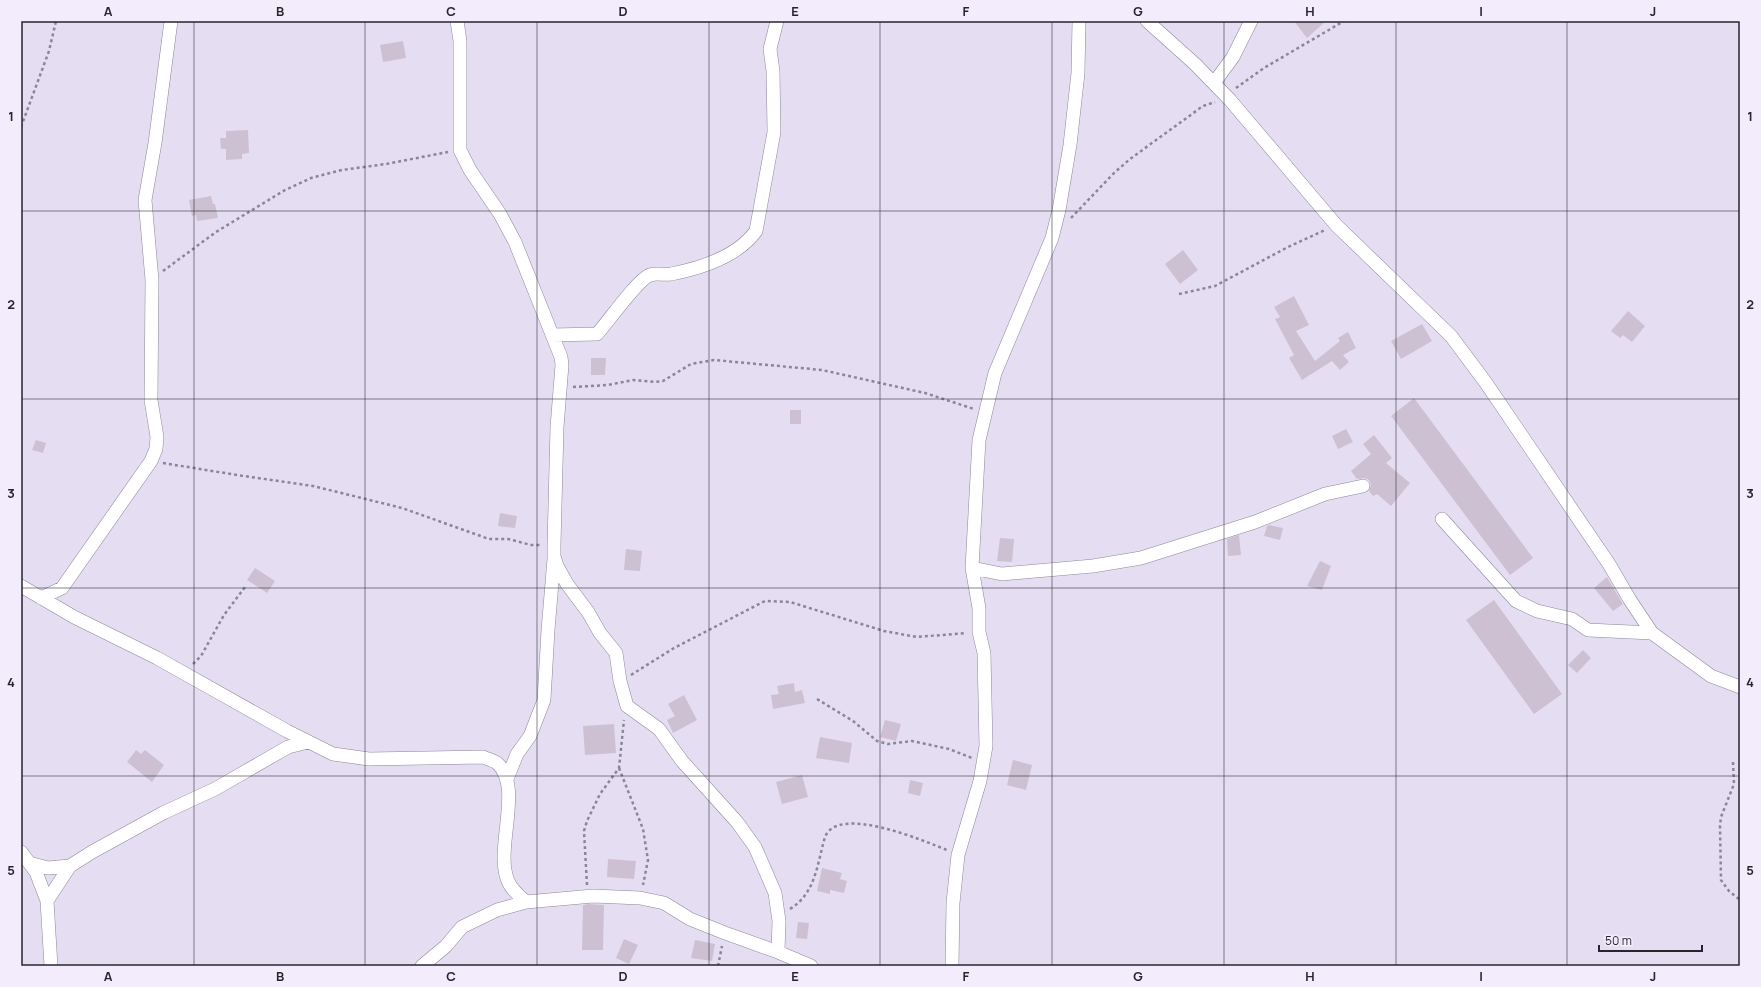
<svg xmlns="http://www.w3.org/2000/svg" width="1761" height="987" viewBox="0 0 1761 987" font-family="Manrope,sans-serif">
	<style>
		.building { fill: #cdc0d2 }
		.lines { fill: none; stroke-linecap: round; stroke-linejoin: round }
		.minor-casing { stroke: #8c8699; stroke-width: 14 }
		.path { stroke: #8b8695; stroke-width: 2.5; stroke-dasharray: 3 3; stroke-linecap: butt }
		.minor { stroke: #fff; stroke-width: 13 }
		.grid { fill: none; stroke: #27242c; stroke-width: 1; stroke-opacity: 0.55 }
		.neatline { fill: none; stroke: #27242c; stroke-width: 1.5 }
		.grid-label { font-size: 13px; text-anchor: middle; font-weight: bold; fill: #27242c }
	</style>
	<rect width="100%" height="100%" fill="#e5def3"/>
	<path class="building" d="M 1294,21 L 1326,21 L 1307,38 Z
		M 403,41 L 406,58 L 383,62 L 380,45 Z
		M 248,130 L 249,153 L 242,154 L 242,159 L 226,160 L 226,149 L 221,149 L 220,138 L 226,138 L 226,131 Z
		M 211,196 L 213,204 L 215,204 L 218,218 L 197,221 L 196,215 L 192,216 L 189,200 Z
		M 1183,250 L 1198,270 L 1180,284 L 1165,264 Z
		M 1294,296 L 1309,325 L 1296,331 L 1315,361 L 1340,341 L 1338,338 L 1348,332 L 1356,348 L 1343,355 L 1349,362 L 1340,370 L 1332,361 L 1302,380 L 1289,358 L 1294,355 L 1275,319 L 1280,317 L 1274,307 Z
		M 1628,311 L 1645,326 L 1632,342 L 1623,335 L 1620,338 L 1611,331 Z
		M 1422,324 L 1432,341 L 1401,359 L 1391,341 Z
		M 591,358 L 606,358 L 605,375 L 591,375 Z
		M 1414,398 L 1533,558 L 1510,575 L 1391,416 Z
		M 790,410 L 801,410 L 801,424 L 790,424 Z
		M 1346,429 L 1353,442 L 1338,449 L 1332,436 Z
		M 1374,435 L 1392,458 L 1386,463 L 1410,483 L 1391,506 L 1377,494 L 1373,496 L 1369,491 L 1371,485 L 1369,480 L 1365,478 L 1357,479 L 1351,471 L 1371,454 L 1363,444 Z
		M 36,440 L 46,443 L 43,453 L 32,450 Z
		M 500,513 L 517,516 L 515,528 L 498,526 Z
		M 1269,525 L 1283,528 L 1280,540 L 1264,536 L 1267,526 Z
		M 1239,535 L 1241,555 L 1228,556 L 1227,539 Z
		M 1000,538 L 1014,539 L 1012,562 L 997,561 Z
		M 626,549 L 642,551 L 640,571 L 624,570 Z
		M 1320,561 L 1331,566 L 1322,590 L 1307,586 Z
		M 255,568 L 275,581 L 267,593 L 247,580 Z
		M 1607,577 L 1623,604 L 1613,611 L 1594,588 Z
		M 1494,600 L 1562,694 L 1534,714 L 1466,620 Z
		M 1583,650 L 1591,658 L 1577,673 L 1568,665 Z
		M 794,683 L 795,692 L 802,690 L 805,703 L 773,709 L 771,695 L 779,694 L 777,686 Z
		M 684,695 L 697,720 L 673,733 L 667,720 L 675,716 L 668,704 Z
		M 885,720 L 901,724 L 896,741 L 880,737 Z
		M 614,724 L 616,753 L 585,755 L 583,726 Z
		M 820,737 L 852,743 L 849,763 L 816,758 Z
		M 136,750 L 141,754 L 145,750 L 164,765 L 152,782 L 127,762 Z
		M 1013,760 L 1032,765 L 1026,790 L 1007,785 Z
		M 802,775 L 808,797 L 782,804 L 776,782 Z
		M 910,780 L 923,783 L 920,796 L 908,793 Z
		M 608,859 L 636,861 L 634,879 L 607,877 Z
		M 822,868 L 842,873 L 840,879 L 847,881 L 844,893 L 830,890 L 830,894 L 817,891 Z
		M 589,904 L 604,905 L 603,950 L 582,950 L 583,905 Z
		M 798,922 L 809,923 L 807,939 L 796,938 Z
		M 624,939 L 638,945 L 629,964 L 616,958 Z
		M 695,940 L 715,944 L 712,961 L 691,958 Z"/>
	<g class="lines">
		<g class="minor-casing">
			<path id="minor" d="M 457,21 L 460,41 L 460,150 L 470,170 L 500,214 L 515,242 L 561,357 L 562,365 L 557,427 L 554,545 L 554,556 L 557,566 L 567,584 L 588,612 L 600,633 L 616,653 L 620,681 L 627,706 L 659,729 L 682,761 L 737,822 L 755,847 L 775,893 L 779,921 L 778,952
				M 1147,21 L 1195,64 L 1230,100 L 1336,225 L 1451,336 L 1486,383 L 1609,564 L 1630,600 L 1652,633 L 1711,676 L 1740,687
				M 1214,83 L 1233,57 L 1251,21
				M 552,335 L 597,334 C 608,322 638,279 650,275 C 656,273 664,275 671,274 C 702,268 737,257 756,231 L 774,132 L 773,71 L 770,49 L 777,21
				M 1442,519 L 1516,601 L 1537,611 L 1572,619 L 1588,630 L 1652,633
				M 972,568 L 1002,574 L 1093,566 L 1141,558 L 1255,522 L 1325,494 L 1363,486
				M 21,586 L 74,617 L 157,658 L 287,731 L 333,754 L 369,759 L 483,757 C 487,759 493,760 497,763 C 524,787 494,849 508,881 C 511,889 519,896 526,902
				M 41,598 L 62,588 L 151,461 L 156,449 L 157,437 L 151,400 L 152,280 L 145,200 L 155,143 L 171,21
				M 507,779 L 517,754 L 530,736 L 544,700 L 548,630 L 554,559
				M 21,852 L 36,872 L 47,901 L 51,966
				M 29,863 L 48,868 L 70,866
				M 47,901 L 70,866 L 92,852 L 163,813 L 215,789 L 288,747 L 308,742
				M 422,966 L 446,946 L 462,927 L 497,910 L 526,902 L 593,896 L 640,898 L 664,903 L 690,919 L 725,933 L 778,952 L 811,966
				M 952,966 L 953,903 L 958,855 L 980,781 L 986,746 L 984,653 L 979,632 L 979,608 L 972,568 L 979,440 L 995,373 L 1052,238 L 1059,210 L 1070,145 L 1078,73 L 1079,21"/>
		</g>
		<path class="path" d="M 1236,88 L 1264,68 L 1344,21
			M 21,127 L 49,51 L 56,21
			M 1071,218 L 1114,173 L 1130,159 L 1203,106 L 1215,102
			M 163,271 L 216,232 L 285,190 L 311,178 L 342,170 L 386,164 L 448,152
			M 1179,294 L 1215,286 L 1288,247 L 1325,230
			M 573,387 L 608,385 L 633,380 L 655,382 L 663,381 L 691,364 L 714,360 L 822,370 L 925,393 L 974,409
			M 163,463 L 237,475 L 313,486 L 402,508 L 489,539 L 508,539 L 531,545 L 542,545
			M 193,664 L 201,656 L 224,615 L 245,587
			M 631,675 L 674,648 L 765,601 L 790,602 L 884,631 L 917,637 L 966,633
			M 817,699 L 853,721 L 877,741 L 888,744 L 912,741 L 949,749 L 972,758
			M 1733,762 L 1734,784 L 1721,817 L 1720,826 L 1721,880 L 1729,891 L 1740,900
			M 619,768 L 643,829 L 648,860 L 643,885
			M 587,885 L 584,831 L 587,821 L 600,794 L 619,768 L 624,720
			M 790,909 C 816,893 817,864 825,837 C 838,804 924,841 947,850
			M 718,966 L 722,946"/>
		<use href="#minor" class="minor"/>
	</g>
	<path class="grid" d="M 194,21 L 194,966M 365,21 L 365,966M 537,21 L 537,966M 709,21 L 709,966M 880,21 L 880,966M 1052,21 L 1052,966M 1224,21 L 1224,966M 1396,21 L 1396,966M 1567,21 L 1567,966M 21,211 L 1740,211M 21,399 L 1740,399M 21,588 L 1740,588M 21,776 L 1740,776"/>
	<rect width="1761" height="987" fill="none" stroke="#f2ecfd" stroke-width="44"/>
	<path d="M1599 945v6h103v-6" fill="none" stroke="#27242c" stroke-width="2"/>
	<text x="1605" y="945" font-size="12" fill="#27242c" stroke="#f2ecfd" stroke-width="3" paint-order="stroke">50 m</text>
	<rect x="22" y="22" width="1717" height="943" class="neatline"/>
	<g class="grid-label">
		<text x="108" y="16">A</text>
		<text x="280" y="16">B</text>
		<text x="451" y="16">C</text>
		<text x="623" y="16">D</text>
		<text x="795" y="16">E</text>
		<text x="966" y="16">F</text>
		<text x="1138" y="16">G</text>
		<text x="1310" y="16">H</text>
		<text x="1481" y="16">I</text>
		<text x="1653" y="16">J</text>
		<text x="11" y="121">1</text>
		<text x="1750" y="121">1</text>
		<text x="11" y="309">2</text>
		<text x="1750" y="309">2</text>
		<text x="11" y="498">3</text>
		<text x="1750" y="498">3</text>
		<text x="11" y="687">4</text>
		<text x="1750" y="687">4</text>
		<text x="11" y="875">5</text>
		<text x="1750" y="875">5</text>
		<text x="108" y="981">A</text>
		<text x="280" y="981">B</text>
		<text x="451" y="981">C</text>
		<text x="623" y="981">D</text>
		<text x="795" y="981">E</text>
		<text x="966" y="981">F</text>
		<text x="1138" y="981">G</text>
		<text x="1310" y="981">H</text>
		<text x="1481" y="981">I</text>
		<text x="1653" y="981">J</text>
	</g>
</svg>
